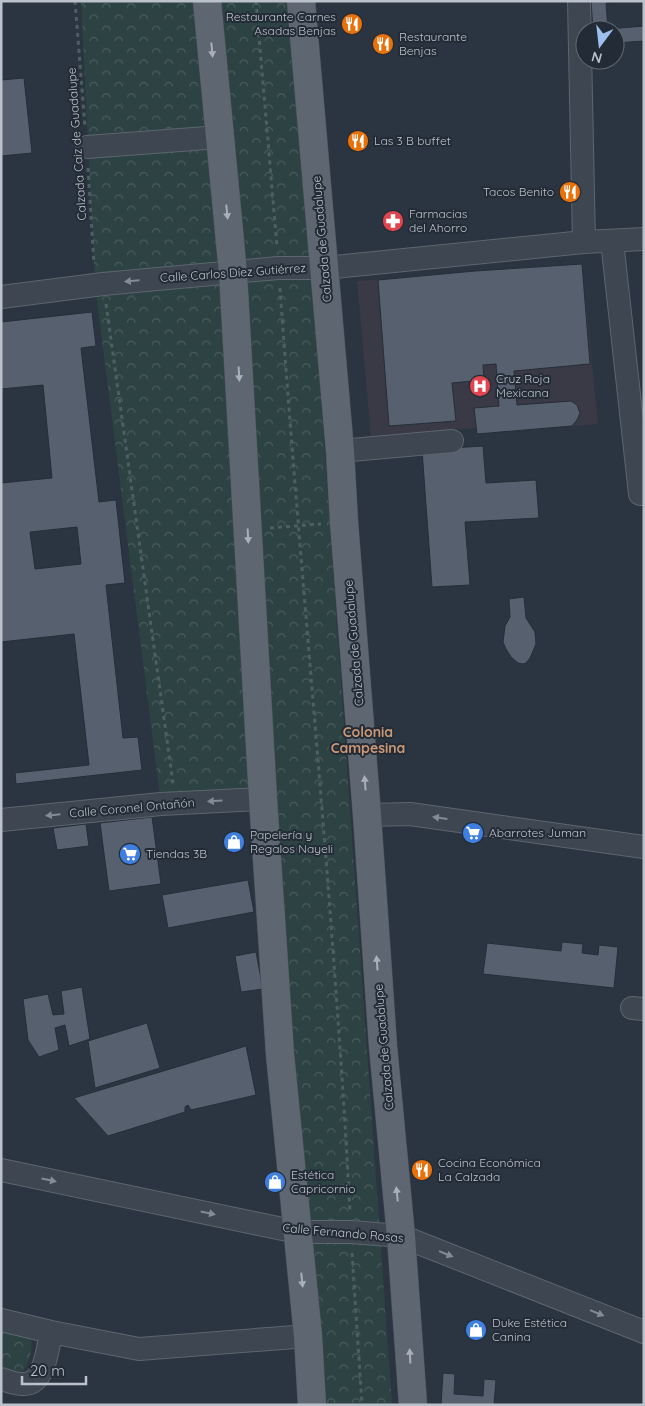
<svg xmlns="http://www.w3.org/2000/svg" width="645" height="1406" viewBox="0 0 645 1406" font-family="Quicksand,sans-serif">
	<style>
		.medical { fill: #3a3946 }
		.forest { fill: url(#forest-crowns) }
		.building { fill: #56606e; stroke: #252e38; fill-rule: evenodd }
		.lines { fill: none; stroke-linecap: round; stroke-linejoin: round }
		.minor-casing { stroke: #5d656e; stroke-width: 24 }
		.major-casing { stroke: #48505a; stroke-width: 29 }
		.path { stroke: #4d5f61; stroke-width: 3; stroke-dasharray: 4 4; stroke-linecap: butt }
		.minor { stroke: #3e4751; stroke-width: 22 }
		.major { stroke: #5d6671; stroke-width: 28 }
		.oneway { fill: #a9b0b9 }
		.oneway2 { fill: #838b94 }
		.labels { text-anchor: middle; stroke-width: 4; stroke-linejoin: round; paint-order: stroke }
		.poi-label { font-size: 12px; fill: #bcc2cb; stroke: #232c36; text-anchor: start }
		.street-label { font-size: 12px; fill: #bcc2cb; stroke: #232c36 }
		.neighbourhood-label { font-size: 14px; font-weight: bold; fill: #cc9876; stroke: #232c36 }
	</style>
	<defs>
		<pattern id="forest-crowns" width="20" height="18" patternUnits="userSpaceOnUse" patternTransform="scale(1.25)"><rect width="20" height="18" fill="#2d4243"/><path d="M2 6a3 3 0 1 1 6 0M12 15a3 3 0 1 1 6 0" fill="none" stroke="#4a5c5d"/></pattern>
	</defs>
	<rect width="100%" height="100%" fill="#2b3541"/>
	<path class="medical" d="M 582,264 L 598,424 L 477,434 L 476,428 L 371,437 L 357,281 L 475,271 Z"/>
	<path class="forest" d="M 81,1 L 207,1 L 263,799 L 161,804 L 95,285 Z
		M 214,1 L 288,1 L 311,257 L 392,1405 L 321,1405 L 270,821 Z
		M 1,1328 L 18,1332 L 31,1340 C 33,1347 29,1367 22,1372 C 17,1376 8,1375 1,1375 Z"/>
	<path class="building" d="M 591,1 L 635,1 L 606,3 L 608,29 L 644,26 L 644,41 L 615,43 L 615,30 L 593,30 Z
		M 24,78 L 32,153 L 1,156 L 1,80 Z
		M 582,264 L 590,364 L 514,371 L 517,405 L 571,401 L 577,405 L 580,413 L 577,420 L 572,426 L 477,434 L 474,408 L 499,406 L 496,364 L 483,365 L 484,380 L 452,383 L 456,421 L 389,426 L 378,280 L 475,271 Z
		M 92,312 L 96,346 L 81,348 L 99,502 L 116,500 L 125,583 L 106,585 L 123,738 L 138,737 L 142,770 L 16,784 L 15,773 L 89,765 L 74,634 L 1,642 L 1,483 L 52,478 L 43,385 L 1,389 L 1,322 ZM 77,527 L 81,564 L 35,569 L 30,532 Z
		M 483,446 L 486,483 L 536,480 L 539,518 L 465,522 L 470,585 L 432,587 L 422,450 Z
		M 524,597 L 526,618 L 535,632 L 536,644 L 530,658 L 526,663 L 523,664 L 518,663 L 511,657 L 506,649 L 503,642 L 505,626 L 510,617 L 509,599 Z
		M 152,817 L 161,884 L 109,891 L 100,823 Z
		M 86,824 L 89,846 L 57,850 L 53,828 Z
		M 248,880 L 254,912 L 168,928 L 162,895 Z
		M 562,942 L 583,944 L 582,953 L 598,955 L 599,945 L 618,947 L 614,988 L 483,974 L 487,943 L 561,951 Z
		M 256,952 L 263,989 L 241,992 L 235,956 Z
		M 82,987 L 90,1039 L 69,1046 L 65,1025 L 55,1028 L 59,1050 L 39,1057 L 28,1040 L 23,999 L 48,994 L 53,1015 L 64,1014 L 61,991 Z
		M 147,1023 L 160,1068 L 95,1088 L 88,1041 Z
		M 246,1046 L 256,1095 L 191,1110 L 188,1105 L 185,1107 L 185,1112 L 108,1136 L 74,1098 Z
		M 443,1373 L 455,1374 L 454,1394 L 483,1396 L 484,1379 L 496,1380 L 494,1405 L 441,1405 Z"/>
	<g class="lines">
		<g class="minor-casing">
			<path id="minor" d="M 579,1 L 584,242
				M 87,147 L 220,137
				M 612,241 L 640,494
				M 1,297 L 103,284 L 278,268 L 324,268 L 584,242 L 644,239
				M 340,451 L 452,441
				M 367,815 L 410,814 L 644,847
				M 1,820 L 161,804 L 263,799
				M 632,1008 L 644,1009
				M 1,1170 L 297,1232 L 351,1232 L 401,1236 L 644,1332
				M 1,1320 L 51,1332 L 139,1349 L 308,1336
				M 1,1379 C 8,1381 17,1385 24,1384 C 45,1384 48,1347 51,1332"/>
		</g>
		<g class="major-casing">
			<path id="major" d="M 207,1 L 233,273 L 263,799 L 280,1054 L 308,1336 L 312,1405
				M 301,1 L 340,451 L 344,522 L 367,815 L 383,1046 L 401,1236 L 413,1405"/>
		</g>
		<path class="path" d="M 75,1 L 85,127
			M 256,1 L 277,247
			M 88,168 L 94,264
			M 280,288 C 298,542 323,796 340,1049 C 344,1104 347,1158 350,1212
			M 106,304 L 173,783
			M 270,528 L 321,524
			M 352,1253 L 362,1405"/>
		<use href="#minor" class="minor"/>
		<use href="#major" class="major"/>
	</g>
	<defs><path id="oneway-solid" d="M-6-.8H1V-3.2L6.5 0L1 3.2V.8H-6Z" transform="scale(1.25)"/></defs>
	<g class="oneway">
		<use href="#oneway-solid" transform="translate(212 50) rotate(85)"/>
		<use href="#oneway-solid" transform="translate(227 212) rotate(84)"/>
		<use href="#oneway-solid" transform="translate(239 374) rotate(87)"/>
		<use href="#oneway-solid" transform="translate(248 536) rotate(87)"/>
		<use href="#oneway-solid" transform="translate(365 783) rotate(-95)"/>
		<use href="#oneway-solid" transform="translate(377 963) rotate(-94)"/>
		<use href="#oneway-solid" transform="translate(397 1194) rotate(-96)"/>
		<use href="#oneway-solid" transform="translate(302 1280) rotate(84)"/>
		<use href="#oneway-solid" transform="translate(410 1356) rotate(-93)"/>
	</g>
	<g class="oneway2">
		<use href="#oneway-solid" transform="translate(132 281) rotate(175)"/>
		<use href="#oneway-solid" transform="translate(215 801) rotate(177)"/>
		<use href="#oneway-solid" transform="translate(53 815) rotate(174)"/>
		<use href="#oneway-solid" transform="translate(440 818) rotate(-172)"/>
		<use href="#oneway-solid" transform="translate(49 1180) rotate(12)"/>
		<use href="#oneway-solid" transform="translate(208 1213) rotate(12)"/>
		<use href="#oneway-solid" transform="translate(446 1254) rotate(22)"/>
		<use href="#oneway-solid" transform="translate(597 1313) rotate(22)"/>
	</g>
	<defs>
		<g id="restaurant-disc" transform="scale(1.125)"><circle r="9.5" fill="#e8710a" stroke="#232c36"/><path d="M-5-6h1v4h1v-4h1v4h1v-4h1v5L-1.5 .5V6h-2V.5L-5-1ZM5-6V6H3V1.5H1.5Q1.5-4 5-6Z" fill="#fff"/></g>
		<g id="pharmacy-disc" transform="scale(1.125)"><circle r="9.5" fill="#e0444e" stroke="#232c36"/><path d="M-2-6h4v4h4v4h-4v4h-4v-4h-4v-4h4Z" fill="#fff"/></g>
		<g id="hospital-disc" transform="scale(1.125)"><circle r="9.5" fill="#e0444e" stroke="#232c36"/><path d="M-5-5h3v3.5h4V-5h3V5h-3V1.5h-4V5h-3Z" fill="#fff"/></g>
		<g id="supermarket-disc" transform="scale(1.125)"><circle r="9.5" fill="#3f7fe0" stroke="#232c36"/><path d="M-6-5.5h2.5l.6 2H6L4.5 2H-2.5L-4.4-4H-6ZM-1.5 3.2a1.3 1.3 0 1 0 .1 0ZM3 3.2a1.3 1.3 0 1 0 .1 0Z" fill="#fff"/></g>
		<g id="shop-disc" transform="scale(1.125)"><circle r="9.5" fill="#3f7fe0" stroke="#232c36"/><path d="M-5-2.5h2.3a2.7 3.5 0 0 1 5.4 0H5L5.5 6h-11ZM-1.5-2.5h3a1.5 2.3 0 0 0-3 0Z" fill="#fff"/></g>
	</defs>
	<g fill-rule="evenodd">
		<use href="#restaurant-disc" x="352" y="24"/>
		<use href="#restaurant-disc" x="383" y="44"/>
		<use href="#restaurant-disc" x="358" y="141"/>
		<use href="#restaurant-disc" x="570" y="192"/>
		<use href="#pharmacy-disc" x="393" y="221"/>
		<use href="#hospital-disc" x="480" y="386"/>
		<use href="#supermarket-disc" x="473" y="833"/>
		<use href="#shop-disc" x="234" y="842"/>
		<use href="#supermarket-disc" x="130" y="854"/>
		<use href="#restaurant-disc" x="422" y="1170"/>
		<use href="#shop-disc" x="275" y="1182"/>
		<use href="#shop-disc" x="476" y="1330"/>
	</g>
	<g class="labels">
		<g class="poi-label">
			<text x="336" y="21" text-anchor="end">Restaurante Carnes<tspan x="336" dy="14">Asadas Benjas</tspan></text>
			<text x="399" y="41">Restaurante<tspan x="399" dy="14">Benjas</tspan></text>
			<text x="374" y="145">Las 3 B buffet</text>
			<text x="554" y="196" text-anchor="end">Tacos Benito</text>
			<text x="409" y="218">Farmacias<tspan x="409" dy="14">del Ahorro</tspan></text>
			<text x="496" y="383">Cruz Roja<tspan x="496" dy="14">Mexicana</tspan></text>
			<text x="489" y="837">Abarrotes Juman</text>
			<text x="250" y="839">Papelería y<tspan x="250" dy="14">Regalos Nayeli</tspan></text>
			<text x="146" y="858">Tiendas 3B</text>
			<text x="438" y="1167">Cocina Económica<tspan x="438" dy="14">La Calzada</tspan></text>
			<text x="291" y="1179">Estética<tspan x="291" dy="14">Capricornio</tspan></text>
			<text x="492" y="1327">Duke Estética<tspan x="492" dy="14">Canina</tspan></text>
		</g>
		<g class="street-label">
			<text transform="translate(77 144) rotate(-94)" y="4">Calzada Caiz de Guadalupe</text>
			<text transform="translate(322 239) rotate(-95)" y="4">Calzada de Guadalupe</text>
			<text transform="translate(233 273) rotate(-4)" y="4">Calle Carlos Díez Gutiérrez</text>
			<text transform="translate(354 643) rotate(-95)" y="4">Calzada de Guadalupe</text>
			<text transform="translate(132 808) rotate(-5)" y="4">Calle Coronel Ontañón</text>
			<text transform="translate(384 1047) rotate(-95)" y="4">Calzada de Guadalupe</text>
			<text transform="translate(343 1233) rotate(5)" y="4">Calle Fernando Rosas</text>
		</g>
		<g class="neighbourhood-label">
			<text x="368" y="737">Colonia<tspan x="368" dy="16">Campesina</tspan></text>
		</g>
	</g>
	<rect width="645" height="1406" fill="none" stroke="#bcc2cb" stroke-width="5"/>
	<g transform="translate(600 45) rotate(195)"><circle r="24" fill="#232c36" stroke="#606872"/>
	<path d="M0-4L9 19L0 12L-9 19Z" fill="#9ec0ee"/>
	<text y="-8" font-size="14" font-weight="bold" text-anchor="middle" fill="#bcc2cb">N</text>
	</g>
	<path d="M22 1376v8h64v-8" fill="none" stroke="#bcc2cb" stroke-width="2.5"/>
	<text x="30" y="1376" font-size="15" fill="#bcc2cb" stroke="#232c36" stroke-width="4" paint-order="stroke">20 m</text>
</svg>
